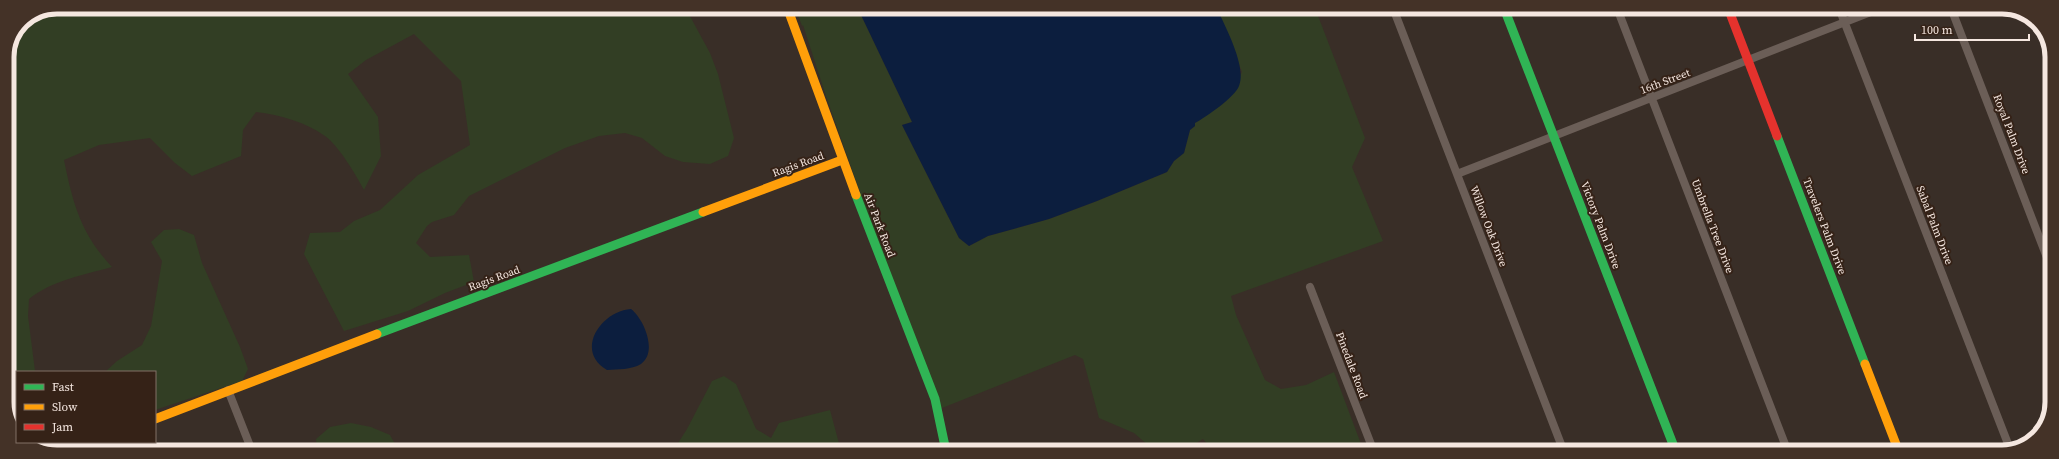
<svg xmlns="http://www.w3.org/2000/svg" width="2059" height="459" viewBox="0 0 2059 459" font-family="'Source Serif 4',serif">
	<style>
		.green { fill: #323e24 }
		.water { fill: #0c1e3e }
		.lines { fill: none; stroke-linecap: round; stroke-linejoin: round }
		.street { stroke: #6b5e57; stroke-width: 8 }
		.fast { stroke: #30b455; stroke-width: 9 }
		.slow { stroke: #ff9f0a; stroke-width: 9 }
		.jam { stroke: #e5322d; stroke-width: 9 }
		.labels { text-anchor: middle; stroke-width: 4; stroke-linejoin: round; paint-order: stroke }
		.street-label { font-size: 11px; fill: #f5e7e0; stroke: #352217 }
		.rim { fill: none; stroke: #f5e7e0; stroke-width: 5 }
	</style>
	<rect width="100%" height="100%" fill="#392e27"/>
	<path class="green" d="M 57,7 L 685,7 L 710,53 L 718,74 L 734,138 L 728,156 L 710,164 L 683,162 L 665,156 L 642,138 L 625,133 L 599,136 L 565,148 L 469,196 L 454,215 L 432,222 L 427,226 L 416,243 L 430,257 L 469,255 L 474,282 L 445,293 L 408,311 L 344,331 L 304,254 L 310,233 L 340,232 L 354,221 L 380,210 L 418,175 L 470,145 L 461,81 L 414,34 L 366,60 L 348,74 L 378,117 L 381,156 L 364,190 C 356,175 339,146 325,136 C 305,122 281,115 256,112 L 243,130 L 241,156 L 192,176 L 175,163 L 150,138 L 99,145 L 64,160 C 73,204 81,234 112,267 C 83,275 53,280 29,299 L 28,316 L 35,371 L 59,372 L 17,372 L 17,429 L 7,408 L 7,57 L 22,22 Z
		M 795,7 L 892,7 L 861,15 L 912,122 L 902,125 L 959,238 L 969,246 L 988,236 L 1049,219 L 1097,201 L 1167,172 L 1174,161 L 1184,153 L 1190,130 L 1195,126 L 1195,123 L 1225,102 L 1242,72 L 1217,8 L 1315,8 L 1365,138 L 1352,167 L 1383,241 L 1231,296 L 1236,315 L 1265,380 L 1281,389 L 1306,385 L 1334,372 L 1364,452 L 1210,452 L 1210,447 L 1203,439 L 1182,452 L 1156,452 L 1134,433 L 1099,418 L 1083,359 L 1075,355 L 937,410 L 826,96 L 803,25 L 802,26 Z
		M 179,229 L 194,235 L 202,263 L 240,347 L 248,369 L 242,381 L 155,410 L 155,372 L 105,372 L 117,361 L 142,345 L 151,326 L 162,261 L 151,242 L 164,230 Z
		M 724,376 L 736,384 L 756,429 L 771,438 L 779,423 L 830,410 L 841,451 L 673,451 L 687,429 L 712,381 Z
		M 351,423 L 371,427 L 390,435 L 399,451 L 317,451 L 316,439 L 330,427 Z
		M 560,445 L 585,451 L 502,451 L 512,447 L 539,450 Z"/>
	<path class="water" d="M 892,7 L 1217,8 C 1225,27 1247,66 1239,86 C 1235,97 1206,117 1195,123 L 1195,126 L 1190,130 L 1184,153 L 1174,161 L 1167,172 L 1097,201 L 1049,219 L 988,236 L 969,246 L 959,238 L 902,125 L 912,122 L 861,15 Z
		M 631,309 C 644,319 658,352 641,364 C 631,370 618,369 607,370 C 574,351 601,311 631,309 Z"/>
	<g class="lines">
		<path class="street" d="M 1393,8 L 1564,452
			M 1617,8 L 1788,452
			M 1839,8 L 2010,449
			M 1951,8 L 2051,268
			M 1457,174 L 1881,8
			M 1310,287 L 1374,452
			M 228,390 L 252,451
			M 70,451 L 93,442"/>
		<path class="fast" d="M 1504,8 L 1676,452
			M 1777,136 L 1865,364
			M 856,195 L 935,399 L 946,451
			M 377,334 L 703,212"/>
		<path class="slow" d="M 787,7 L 856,195
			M 703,212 L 842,160
			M 1865,364 L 1899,452
			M 155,419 L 377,334"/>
		<path class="jam" d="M 1728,8 L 1777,136"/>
	</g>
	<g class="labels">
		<g class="street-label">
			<text transform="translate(1665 81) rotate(-21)" y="4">16th Street</text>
			<text transform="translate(2012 134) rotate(69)" y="4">Royal Palm Drive</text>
			<text transform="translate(798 164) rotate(-20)" y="4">Ragis Road</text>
			<text transform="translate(880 225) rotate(69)" y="4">Air Park Road</text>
			<text transform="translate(1601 225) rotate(69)" y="4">Victory Palm Drive</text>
			<text transform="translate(1935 225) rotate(69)" y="4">Sabal Palm Drive</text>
			<text transform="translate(1489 226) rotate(69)" y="4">Willow Oak Drive</text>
			<text transform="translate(1713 226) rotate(69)" y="4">Umbrella Tree Drive</text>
			<text transform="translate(1825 226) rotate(69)" y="4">Travelers Palm Drive</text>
			<text transform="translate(494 278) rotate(-20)" y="4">Ragis Road</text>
			<text transform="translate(1352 365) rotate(69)" y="4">Pinedale Road</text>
		</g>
	</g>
	<path d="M0 0H2059V459H0ZM57 14H2002A43 43 0 0 1 2045 57V402A43 43 0 0 1 2002 445H57A43 43 0 0 1 14 402V57A43 43 0 0 1 57 14Z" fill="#443227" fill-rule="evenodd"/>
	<path class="rim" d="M57 14H2002A43 43 0 0 1 2045 57V402A43 43 0 0 1 2002 445H57A43 43 0 0 1 14 402V57A43 43 0 0 1 57 14Z"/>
	<rect x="16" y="371" width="140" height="72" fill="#352217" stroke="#827167"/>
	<rect x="24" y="384" width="20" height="6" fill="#30b455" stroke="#827167"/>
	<text x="52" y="391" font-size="12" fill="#f5e7e0">Fast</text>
	<rect x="24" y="404" width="20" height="6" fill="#ff9f0a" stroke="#827167"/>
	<text x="52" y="411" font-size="12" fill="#f5e7e0">Slow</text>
	<rect x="24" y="424" width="20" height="6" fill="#e5322d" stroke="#827167"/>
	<text x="52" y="431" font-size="12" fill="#f5e7e0">Jam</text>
	<path d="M1915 34v6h114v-6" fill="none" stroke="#f5e7e0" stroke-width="2"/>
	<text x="1921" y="34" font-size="12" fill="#f5e7e0" stroke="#352217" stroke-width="3" paint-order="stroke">100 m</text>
</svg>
